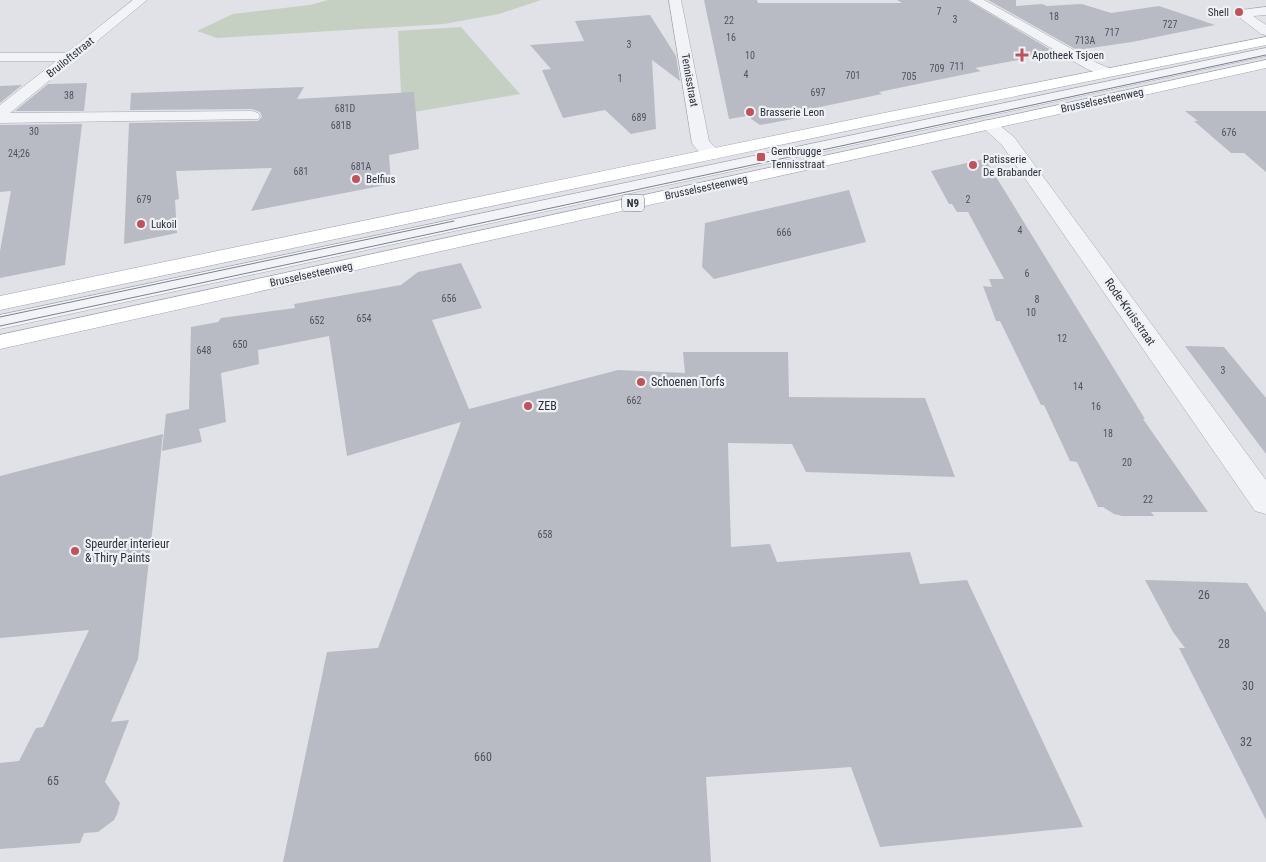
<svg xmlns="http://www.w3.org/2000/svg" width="1266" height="862" viewBox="0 0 1266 862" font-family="'Roboto Condensed',sans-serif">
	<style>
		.green { fill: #c5d0c2 }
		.building { fill: #b8bbc3 }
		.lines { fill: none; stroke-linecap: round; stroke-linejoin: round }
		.minor-casing { stroke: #a6a9b1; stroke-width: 1 }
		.major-casing { stroke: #a1a6b2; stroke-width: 1 }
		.minor { fill: #f2f3f6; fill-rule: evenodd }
		.major { fill: #fff; fill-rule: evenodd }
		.tram { stroke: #7b818f; stroke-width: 1 }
		.poi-dot { fill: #be535b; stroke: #eff1f5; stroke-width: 2 }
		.labels { text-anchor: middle; stroke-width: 4.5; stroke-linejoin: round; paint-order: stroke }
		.number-label { font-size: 10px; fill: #4e535e }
		.far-poi-label { font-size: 11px; fill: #2b303d; stroke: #eff1f5; text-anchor: start }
		.far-street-label { font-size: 11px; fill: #2b303d; stroke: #eff1f5 }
		.shield { fill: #eff1f5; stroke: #666a74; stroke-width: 1 }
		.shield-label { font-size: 11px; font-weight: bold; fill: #2b303d }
		.street-label { font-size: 12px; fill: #2b303d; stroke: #eff1f5 }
		.poi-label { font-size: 12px; fill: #2b303d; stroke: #eff1f5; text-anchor: start }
		.near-number-label { font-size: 12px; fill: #4e535e }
	</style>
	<rect width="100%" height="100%" fill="#e0e2e7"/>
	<path class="green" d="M 328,0 L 541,0 L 499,14 L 444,24 L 217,38 L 197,31 L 233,14 L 310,5 Z
		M 461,27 L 520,94 L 402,114 L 398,31 Z"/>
	<path class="building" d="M 704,0 L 757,0 L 758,3 L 902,3 L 897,0 L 967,0 L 1056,53 L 975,68 L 981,71 L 879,92 L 882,94 L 801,111 L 808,116 L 760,125 L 747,116 L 729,119 Z
		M 988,0 L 1016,0 L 1016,6 L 1042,4 L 1047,6 L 1082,4 L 1111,13 L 1159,6 L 1215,25 L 1132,42 L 1077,50 Z
		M 650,15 L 676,56 L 680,81 L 652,60 L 656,129 L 631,134 L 605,110 L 563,118 L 542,70 L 551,69 L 530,45 L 584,41 L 575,21 Z
		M 87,83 L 84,111 L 15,111 L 48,84 Z
		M 22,85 L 0,103 L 0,86 Z
		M 304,87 L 297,99 L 414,92 L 419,149 L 389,155 L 391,184 L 251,211 L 272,168 L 176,171 L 179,199 L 175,200 L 177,233 L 124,244 L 129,123 L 258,121 L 262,117 L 260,112 L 252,109 L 130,110 L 131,93 Z
		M 1185,111 L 1266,111 L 1266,172 L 1244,153 L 1231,153 L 1194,121 L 1198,121 Z
		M 82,124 L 65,265 L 0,278 L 0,251 L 11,191 L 0,192 L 0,125 Z
		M 985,159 L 1145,419 L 1143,419 L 1208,512 L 1151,512 L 1154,516 L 1122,516 L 1114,514 L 1103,507 L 1098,507 L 1077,462 L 1070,461 L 1044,405 L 1041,405 L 1000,321 L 996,321 L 983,286 L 992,287 L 989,279 L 1004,279 L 968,212 L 957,212 L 952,204 L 949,204 L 931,171 Z
		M 849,190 L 866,242 L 714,279 L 702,267 L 705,223 Z
		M 461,263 L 482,308 L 432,320 L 469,409 L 618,370 L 685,373 L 683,352 L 788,352 L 789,397 L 925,398 L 955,477 L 806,472 L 792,444 L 728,443 L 731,547 L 770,544 L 777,562 L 910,552 L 920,584 L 967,580 L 1083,827 L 880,847 L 851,767 L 706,777 L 711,862 L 283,862 L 327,652 L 378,648 L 461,422 L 347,456 L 329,336 L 258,350 L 259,364 L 221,373 L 226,422 L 199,429 L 202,442 L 162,451 L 166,414 L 189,409 L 191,327 L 218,322 L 221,318 L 295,308 L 294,304 L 401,285 L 418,272 Z
		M 1185,346 L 1224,347 L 1266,398 L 1266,454 Z
		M 163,434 L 138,659 L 111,722 L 129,720 L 105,782 L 120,803 L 117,814 L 114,820 L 98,832 L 84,833 L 80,843 L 0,849 L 0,763 L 19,761 L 36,728 L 43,727 L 89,630 L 0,638 L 0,476 Z
		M 1145,580 L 1247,583 L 1266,613 L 1266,820 L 1179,648 L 1185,648 L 1173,632 Z"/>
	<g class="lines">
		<g class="minor-casing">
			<path id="minor" d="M 133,0 L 147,0 L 10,113 L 252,111 L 258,113 L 260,116 L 258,119 L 0,123 L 0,105 L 56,61 L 0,61 L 0,53 L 66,53 Z
				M 669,0 L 681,0 L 709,141 L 722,154 L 719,158 C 707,161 699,153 692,143 Z
				M 969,0 L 984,0 L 1097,63 L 1114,70 L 1116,73 L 1114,76 L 1104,76 L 1087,69 Z
				M 1266,7 L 1266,15 L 1253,16 L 1266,25 L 1266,35 L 1261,34 L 1235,14 L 1241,10 Z
				M 1266,48 L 1266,56 L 0,329 L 0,315 Z
				M 988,120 L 994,121 L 1014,137 L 1266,480 L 1266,514 L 1255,511 L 1002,145 L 980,125 L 982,121 Z"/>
		</g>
		<g class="major-casing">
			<path id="major" d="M 1266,37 L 1266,45 L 884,123 L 0,310 L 0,296 L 884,113 Z
				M 1266,60 L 1266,68 L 0,349 L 0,335 Z"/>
		</g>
		<use href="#minor" class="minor"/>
		<use href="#major" class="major"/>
		<path class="tram" d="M 0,317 L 454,221
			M 0,326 L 1266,55"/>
	</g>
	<g class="poi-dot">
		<circle cx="1239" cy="12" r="5"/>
		<path d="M1019.5 47.5h5v5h5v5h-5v5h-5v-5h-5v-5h5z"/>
		<circle cx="750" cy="112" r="5"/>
		<rect x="756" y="152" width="10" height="10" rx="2.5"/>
		<circle cx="973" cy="165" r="5"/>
		<circle cx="356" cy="179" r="5"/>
		<circle cx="141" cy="224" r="5"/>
		<circle cx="641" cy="382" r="5"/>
		<circle cx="528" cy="406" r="5"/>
		<circle cx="75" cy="551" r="5"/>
	</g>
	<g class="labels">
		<g class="number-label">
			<text x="939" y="15">7</text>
			<text x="1054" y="20">18</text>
			<text x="955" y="23">3</text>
			<text x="729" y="24">22</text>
			<text x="1170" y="28">727</text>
			<text x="1112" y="36">717</text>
			<text x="731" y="41">16</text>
			<text x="1085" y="44">713A</text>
			<text x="629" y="48">3</text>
			<text x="750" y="59">10</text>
			<text x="957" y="70">711</text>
			<text x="937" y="72">709</text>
			<text x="746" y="78">4</text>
			<text x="853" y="79">701</text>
			<text x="909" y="80">705</text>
			<text x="620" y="82">1</text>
			<text x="818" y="96">697</text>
			<text x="69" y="99">38</text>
			<text x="345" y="112">681D</text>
			<text x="639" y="121">689</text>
			<text x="341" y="129">681B</text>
			<text x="34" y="135">30</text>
			<text x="1229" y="136">676</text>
			<text x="19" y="157">24;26</text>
			<text x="361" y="170">681A</text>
			<text x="301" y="175">681</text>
			<text x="144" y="203">679</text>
			<text x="968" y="203">2</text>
			<text x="1020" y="234">4</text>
			<text x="784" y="236">666</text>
			<text x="1027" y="277">6</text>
			<text x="449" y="302">656</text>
			<text x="1037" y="303">8</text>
			<text x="1031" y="316">10</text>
			<text x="364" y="322">654</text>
			<text x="317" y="324">652</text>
			<text x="1062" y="342">12</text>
			<text x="240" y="348">650</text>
			<text x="204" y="354">648</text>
			<text x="1223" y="374">3</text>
			<text x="1078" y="390">14</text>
			<text x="634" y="404">662</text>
			<text x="1096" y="410">16</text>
			<text x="1108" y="437">18</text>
			<text x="1127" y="466">20</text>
			<text x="1148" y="503">22</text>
			<text x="545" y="538">658</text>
		</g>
		<g class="far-poi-label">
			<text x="1229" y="16" text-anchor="end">Shell</text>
			<text x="1032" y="59">Apotheek Tsjoen</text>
			<text x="760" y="116">Brasserie Leon</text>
			<text x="771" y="155">Gentbrugge<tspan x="771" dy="13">Tennisstraat</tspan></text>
			<text x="983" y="163">Patisserie<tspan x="983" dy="13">De Brabander</tspan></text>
			<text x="366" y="183">Belfius</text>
			<text x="151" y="228">Lukoil</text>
		</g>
		<g class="far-street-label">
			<text transform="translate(70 57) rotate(-39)" y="4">Bruiloftstraat</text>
			<text transform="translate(690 80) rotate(80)" y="4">Tennisstraat</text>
			<text transform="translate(1102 100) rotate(-12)" y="4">Brusselsesteenweg</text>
			<text transform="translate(706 187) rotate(-12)" y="4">Brusselsesteenweg</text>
			<text transform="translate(311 274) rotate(-12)" y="4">Brusselsesteenweg</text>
		</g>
		<rect class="shield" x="622" y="194.5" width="22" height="17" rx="4"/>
		<g class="shield-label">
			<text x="633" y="207">N9</text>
		</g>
		<g class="street-label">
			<text transform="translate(1130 312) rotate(55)" y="4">Rode-Kruisstraat</text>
		</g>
		<g class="poi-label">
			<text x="651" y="386">Schoenen Torfs</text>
			<text x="538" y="410">ZEB</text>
			<text x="85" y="548">Speurder interieur<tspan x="85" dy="14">&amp; Thiry Paints</tspan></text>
		</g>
		<g class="near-number-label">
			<text x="1204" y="599">26</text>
			<text x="1224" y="648">28</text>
			<text x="1248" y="690">30</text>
			<text x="1246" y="746">32</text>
			<text x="483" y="761">660</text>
			<text x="53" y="785">65</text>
		</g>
	</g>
</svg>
